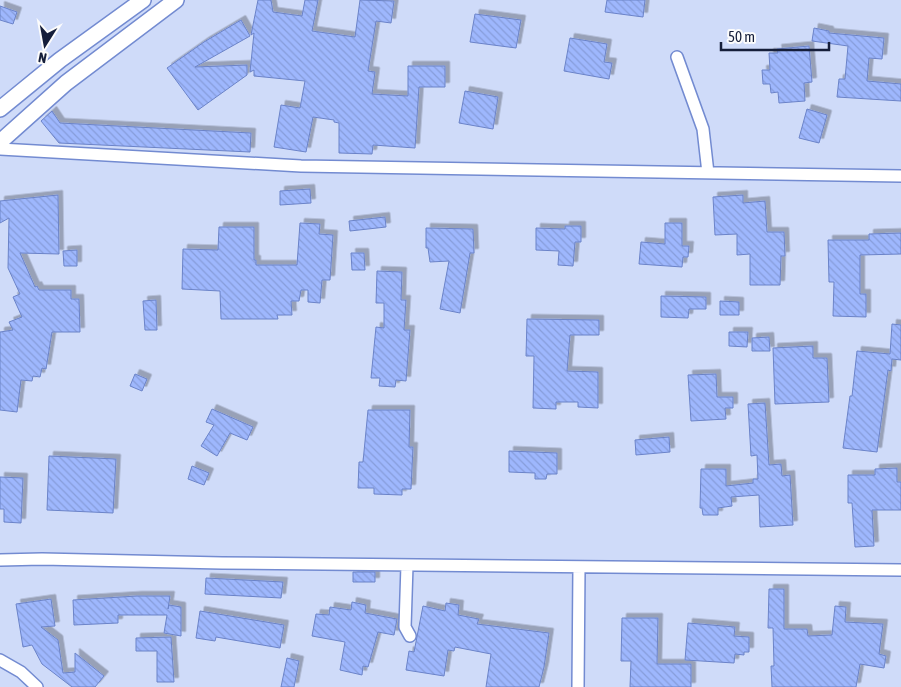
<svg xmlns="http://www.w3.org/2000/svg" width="901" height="687" viewBox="0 0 901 687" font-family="'Asap Condensed',sans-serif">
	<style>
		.building { fill: url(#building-back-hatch); stroke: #6b83c8; filter: url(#shadow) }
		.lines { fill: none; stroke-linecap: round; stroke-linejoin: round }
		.minor-casing { stroke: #738bd1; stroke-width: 14 }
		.secondary-casing { stroke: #738bd1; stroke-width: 18 }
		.minor { stroke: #fff; stroke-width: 11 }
		.secondary { stroke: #fff; stroke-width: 15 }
	</style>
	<defs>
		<pattern id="building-back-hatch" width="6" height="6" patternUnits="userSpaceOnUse" patternTransform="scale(1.25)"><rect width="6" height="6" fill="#9eb7fd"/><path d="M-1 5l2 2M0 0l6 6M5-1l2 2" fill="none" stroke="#879dda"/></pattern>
		<filter id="shadow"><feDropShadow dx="4.5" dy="-4.5" stdDeviation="0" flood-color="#0004"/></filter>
	</defs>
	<rect width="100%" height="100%" fill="#cfdbf9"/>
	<path class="building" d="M 258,0 L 271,0 L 273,12 L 302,16 L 305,0 L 318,0 L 312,31 L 355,37 L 360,0 L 394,1 L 391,23 L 376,21 L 368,71 L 375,72 L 372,94 L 408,96 L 408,66 L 445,66 L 445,87 L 419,87 L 415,148 L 373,145 L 372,154 L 339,153 L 339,123 L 334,122 L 334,120 L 313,117 L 306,152 L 274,147 L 281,105 L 300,108 L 305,81 L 254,76 L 254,70 L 250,72 L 254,33 L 251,35 Z
		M 607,0 L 645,0 L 643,17 L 605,12 Z
		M 0,6 L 17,12 L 13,24 L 0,20 Z
		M 475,14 L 521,20 L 516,48 L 470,42 Z
		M 241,20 L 250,36 L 195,67 L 247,65 L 247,75 L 198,110 L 167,68 L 204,42 Z
		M 814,28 L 829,31 L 829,33 L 884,38 L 882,59 L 869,58 L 867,81 L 901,84 L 901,101 L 837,97 L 839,79 L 845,79 L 848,46 L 812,41 Z
		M 570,38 L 607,44 L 604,62 L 612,63 L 609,79 L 564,71 Z
		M 809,46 L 812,82 L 804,83 L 805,101 L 779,103 L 778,92 L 771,93 L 770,84 L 763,84 L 762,70 L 770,70 L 769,53 L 778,53 L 777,49 Z
		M 465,91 L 498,97 L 493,129 L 459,123 Z
		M 807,109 L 827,115 L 819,143 L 799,138 Z
		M 52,111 L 60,123 L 251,133 L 250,152 L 59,143 L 41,121 Z
		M 310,189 L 311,203 L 280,205 L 280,191 Z
		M 58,195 L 59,254 L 20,253 L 35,287 L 37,286 L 39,290 L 71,290 L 71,299 L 79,299 L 80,332 L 52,332 L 46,369 L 42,368 L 40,377 L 33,376 L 32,381 L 21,380 L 17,412 L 0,410 L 0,332 L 13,330 L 9,322 L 22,317 L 13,297 L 20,294 L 8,268 L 9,218 L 0,223 L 0,201 Z
		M 743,195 L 743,203 L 765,201 L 767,232 L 784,232 L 785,256 L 781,256 L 780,285 L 750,285 L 750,254 L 737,255 L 737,234 L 715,235 L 713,197 Z
		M 385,217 L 386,227 L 350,231 L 349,221 Z
		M 300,223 L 320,224 L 319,234 L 333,235 L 330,280 L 322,280 L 320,303 L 308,302 L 308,290 L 301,290 L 299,301 L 291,301 L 292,315 L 277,315 L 278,319 L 221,319 L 220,291 L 182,289 L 183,249 L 218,250 L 219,227 L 254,227 L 254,260 L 256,260 L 256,265 L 297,265 Z
		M 665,223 L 682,223 L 682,246 L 689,246 L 688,257 L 683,257 L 682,267 L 639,264 L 641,242 L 665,244 Z
		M 565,226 L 581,226 L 581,242 L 575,242 L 573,266 L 558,265 L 559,251 L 536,250 L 536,228 L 565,229 Z
		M 426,228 L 473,229 L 474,253 L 470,253 L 460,313 L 440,309 L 449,261 L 430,262 L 428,248 L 426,248 Z
		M 901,233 L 901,254 L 860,255 L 860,294 L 866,294 L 866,317 L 833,316 L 834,282 L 829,282 L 828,240 L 869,240 L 869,234 Z
		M 77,250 L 77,266 L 64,266 L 63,251 Z
		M 351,253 L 364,253 L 365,270 L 352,270 Z
		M 377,271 L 402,272 L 401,300 L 406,300 L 404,330 L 410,330 L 406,381 L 396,380 L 395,387 L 379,386 L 380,378 L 371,378 L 376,327 L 384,328 L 384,303 L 376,303 Z
		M 661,296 L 706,297 L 706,309 L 689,309 L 688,318 L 661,317 Z
		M 156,300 L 157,330 L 145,330 L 143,301 Z
		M 720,301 L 739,302 L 739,315 L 720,315 Z
		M 527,319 L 599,320 L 599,335 L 570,335 L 567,371 L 598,372 L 598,408 L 578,407 L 578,402 L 556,402 L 556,409 L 533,408 L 534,356 L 526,356 Z
		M 892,324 L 901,325 L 901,360 L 892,359 L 891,371 L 888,370 L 877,452 L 843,448 L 850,396 L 852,396 L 857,351 L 890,354 Z
		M 729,332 L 748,332 L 747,347 L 729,346 Z
		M 769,337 L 770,351 L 752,351 L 752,338 Z
		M 813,346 L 813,358 L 827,358 L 829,402 L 775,404 L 773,348 Z
		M 135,374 L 147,379 L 142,391 L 130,386 Z
		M 716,374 L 717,397 L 733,397 L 733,408 L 725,408 L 726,419 L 691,421 L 688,375 Z
		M 765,403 L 769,465 L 781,464 L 782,476 L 790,475 L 793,525 L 760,527 L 759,495 L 731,497 L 732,506 L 718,508 L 718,515 L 703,515 L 702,508 L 700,508 L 701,469 L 726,469 L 726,486 L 753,483 L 753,479 L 758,479 L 757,455 L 751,456 L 748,404 Z
		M 212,409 L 253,427 L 247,440 L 230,433 L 217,456 L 201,446 L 214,425 L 206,422 Z
		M 368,410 L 410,410 L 409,447 L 413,447 L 411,489 L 402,489 L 402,495 L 374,494 L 374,488 L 358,488 L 359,462 L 363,462 Z
		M 669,437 L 670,452 L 636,455 L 635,440 Z
		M 509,451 L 557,453 L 557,474 L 547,474 L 546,479 L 535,479 L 535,473 L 509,472 Z
		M 49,456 L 116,459 L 113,513 L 47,510 Z
		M 192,466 L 209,473 L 204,485 L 188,479 Z
		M 897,468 L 897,482 L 901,482 L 901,510 L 872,510 L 874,546 L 855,547 L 852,503 L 848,503 L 848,475 L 875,475 L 875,469 Z
		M 0,477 L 23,478 L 21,523 L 4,522 L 4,509 L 0,509 Z
		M 353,572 L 375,572 L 375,582 L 353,582 Z
		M 206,578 L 283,582 L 281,598 L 205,594 Z
		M 769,589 L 784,589 L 784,629 L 807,629 L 808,636 L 832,635 L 835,606 L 846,607 L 845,622 L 883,624 L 879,654 L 886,656 L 884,668 L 860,664 L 856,687 L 772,687 L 771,666 L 774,666 L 773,628 L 768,628 Z
		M 137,596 L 170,596 L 168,609 L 169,605 L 181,607 L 181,636 L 164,633 L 167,615 L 118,615 L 118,623 L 74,625 L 73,600 Z
		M 51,599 L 55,626 L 41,627 L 58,640 L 63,673 L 75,672 L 75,653 L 104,676 L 95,687 L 72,687 L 42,664 L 32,645 L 23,647 L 16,604 Z
		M 352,602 L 366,605 L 365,613 L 397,619 L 394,635 L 378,632 L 368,667 L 363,666 L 362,675 L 340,670 L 345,642 L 312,636 L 316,614 L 329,615 L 330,607 L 351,610 Z
		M 446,603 L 459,605 L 458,615 L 479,619 L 477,624 L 549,633 L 544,667 L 539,687 L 486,687 L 491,654 L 455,647 L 454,651 L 448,650 L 444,676 L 406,670 L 409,651 L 414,652 L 423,606 L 445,611 Z
		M 200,611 L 284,625 L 280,648 L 216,637 L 215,641 L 196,638 Z
		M 622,618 L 658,618 L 657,664 L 691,664 L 691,687 L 630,687 L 631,661 L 621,661 Z
		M 688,623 L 735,627 L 734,636 L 749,637 L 749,652 L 744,652 L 744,655 L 735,654 L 734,663 L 685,660 Z
		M 171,637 L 174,682 L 157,682 L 157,651 L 136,651 L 136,638 Z
		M 287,658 L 299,661 L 294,687 L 281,687 Z"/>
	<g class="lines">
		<g class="minor-casing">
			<path id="minor" d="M 677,57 L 703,129 L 708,173
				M 0,149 L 301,166 L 901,176
				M 0,560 L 42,559 L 222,563 L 901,570
				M 407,565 L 405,627 L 410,636
				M 0,660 L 21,672 L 37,687
				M 578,687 L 579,567"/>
		</g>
		<g class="secondary-casing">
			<path id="secondary" d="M 0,109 L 60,60 L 143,0
				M 0,142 L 66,83 L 176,0"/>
		</g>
		<use href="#minor" class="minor"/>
		<use href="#secondary" class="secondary"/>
	</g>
	<g transform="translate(45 45) rotate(191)" stroke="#fcfcfc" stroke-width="4" paint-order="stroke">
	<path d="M0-4L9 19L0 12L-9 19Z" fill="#151e3a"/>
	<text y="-8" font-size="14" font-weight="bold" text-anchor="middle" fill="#151e3a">N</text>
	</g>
	<path d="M721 42v8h108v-8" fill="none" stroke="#151e3a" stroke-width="2.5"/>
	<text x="728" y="42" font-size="15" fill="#151e3a" stroke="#fcfcfc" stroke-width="4" paint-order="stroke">50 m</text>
</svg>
